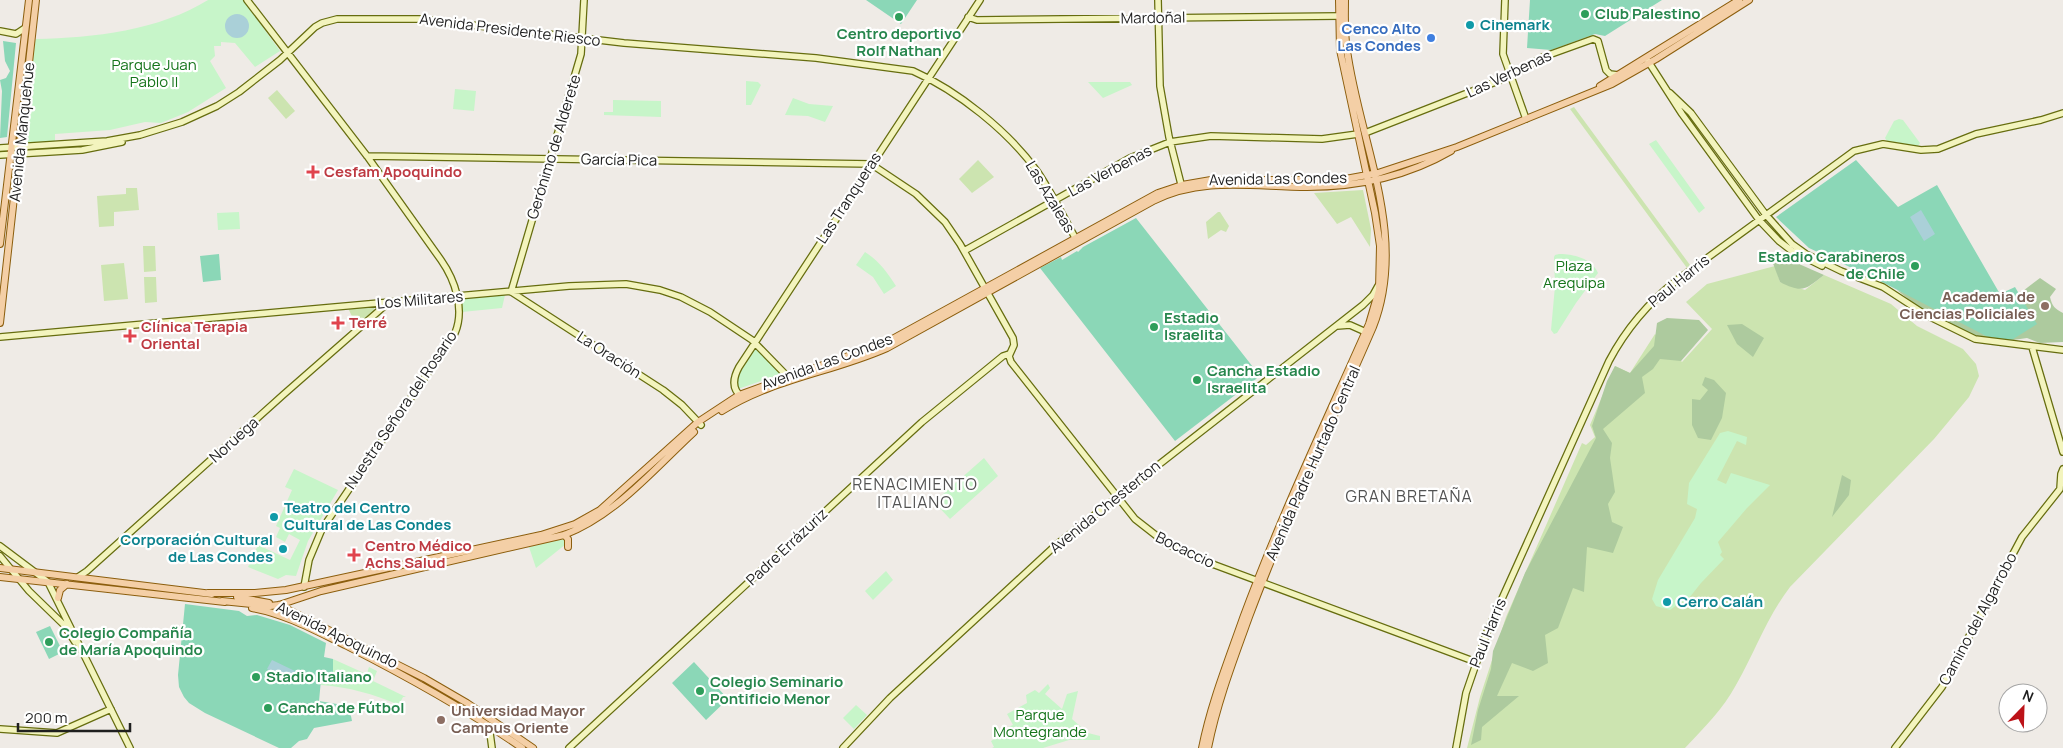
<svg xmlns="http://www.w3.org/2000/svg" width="2063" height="748" viewBox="0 0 2063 748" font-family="Manrope,sans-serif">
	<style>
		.grass { fill: #cce4b0 }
		.forest { fill: #adca9e }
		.park { fill: #c7f5c9 }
		.pitch { fill: #8bd7b7 }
		.water { fill: #aad0d8 }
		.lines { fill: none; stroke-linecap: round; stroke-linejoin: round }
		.secondary-casing { stroke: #666d0f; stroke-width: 8 }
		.primary-casing { stroke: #8c5e0d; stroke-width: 8 }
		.secondary { stroke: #f3f4be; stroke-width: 5.5 }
		.primary { stroke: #f4cfa6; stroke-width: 6 }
		.leisure-dot { fill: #2e9e5b; stroke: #fff; stroke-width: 2 }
		.culture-dot { fill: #0f9aa8; stroke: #fff; stroke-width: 2 }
		.shop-dot { fill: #3f7fe0; stroke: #fff; stroke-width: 2 }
		.health-dot { fill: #e0444e; stroke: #fff; stroke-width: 2 }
		.education-dot { fill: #8d6e63; stroke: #fff; stroke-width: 2 }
		.labels { text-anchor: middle; stroke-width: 4.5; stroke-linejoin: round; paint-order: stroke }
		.leisure-label { font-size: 15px; font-weight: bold; fill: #27864d; stroke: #fff; text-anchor: start }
		.street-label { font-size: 15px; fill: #1f1f1f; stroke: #fff }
		.culture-label { font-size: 15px; font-weight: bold; fill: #0d838f; stroke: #fff; text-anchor: start }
		.shop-label { font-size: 15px; font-weight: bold; fill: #366cbe; stroke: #fff; text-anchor: end }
		.park-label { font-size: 15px; fill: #15741a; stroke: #fff }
		.health-label { font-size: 15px; font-weight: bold; fill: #be3a42; stroke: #fff; text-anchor: start }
		.education-label { font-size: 15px; font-weight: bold; fill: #785e54; stroke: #fff; text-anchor: end }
		.neighbourhood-label { font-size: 16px; letter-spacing: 1px; fill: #525252; stroke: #fff }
	</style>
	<rect width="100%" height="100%" fill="#efebe6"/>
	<path class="grass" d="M 277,90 L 295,111 L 286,119 L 268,98 Z
		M 1574,107 L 1690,265 L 1687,268 L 1570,109 Z
		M 978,160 L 994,177 L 972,193 L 959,179 Z
		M 126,188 L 137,188 L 139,210 L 114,212 L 114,226 L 99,227 L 97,196 L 126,194 Z
		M 1363,190 L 1371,229 L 1370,247 L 1351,217 L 1337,224 L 1314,193 Z
		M 1218,212 L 1220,212 L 1229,226 L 1226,232 L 1221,230 L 1208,239 L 1206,222 Z
		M 143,246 L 155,246 L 156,271 L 144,272 Z
		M 124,263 L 128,299 L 104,301 L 101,265 Z
		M 1775,266 L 1780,282 L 1805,290 L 1824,275 L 1891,304 L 1917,326 L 1963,349 L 1976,364 L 1979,376 L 1969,397 L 1934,439 L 1790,587 C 1767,617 1755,652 1736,685 C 1723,709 1704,728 1685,748 L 1467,748 L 1480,697 L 1506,617 L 1582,443 L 1586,445 L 1595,437 L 1590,425 L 1615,366 L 1630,373 L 1655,334 L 1682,362 L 1712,329 L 1686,302 L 1707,284 Z
		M 144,277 L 156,277 L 157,302 L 145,303 Z
		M 373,306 L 375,311 L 357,327 L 348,308 Z"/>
	<path class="forest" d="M 1774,255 L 1789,257 L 1799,264 L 1824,275 C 1806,289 1803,294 1780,282 L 1771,258 Z
		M 2040,278 L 2056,289 L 2050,297 C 2052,306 2055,309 2063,313 L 2063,342 L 2040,343 L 2027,338 L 2013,340 L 1982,339 L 1918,307 L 1897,290 L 1942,308 L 2019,294 Z
		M 1667,318 L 1699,320 L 1708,330 L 1681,361 L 1660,359 L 1653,369 L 1642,377 L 1645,393 L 1603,429 L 1612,443 L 1610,458 L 1615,492 L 1608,504 L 1612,522 L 1623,527 L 1613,553 L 1587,547 L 1584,592 L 1573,588 L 1558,628 L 1545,635 L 1548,663 L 1533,671 L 1512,663 L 1497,696 L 1519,696 L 1482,727 L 1481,740 L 1471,745 L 1478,710 L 1491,669 L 1493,651 L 1525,573 L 1596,438 L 1592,426 L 1607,381 L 1615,366 L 1630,373 L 1654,346 L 1657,323 Z
		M 1742,324 L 1764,338 L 1753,357 L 1737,344 L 1727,325 Z
		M 1705,377 L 1714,380 L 1726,393 L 1722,418 L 1711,440 L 1698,438 L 1692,425 L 1692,399 L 1700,400 L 1708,390 L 1702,385 Z
		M 1842,475 L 1851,480 L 1849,495 L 1832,517 Z"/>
	<path class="park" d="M 208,0 L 243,0 L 280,51 L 255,67 L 235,43 L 221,42 L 221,46 L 214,46 L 215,56 L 210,61 L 226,88 L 188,112 L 161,123 L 145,122 L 110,130 L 55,134 L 55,142 L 23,143 L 35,41 L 36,39 C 93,38 160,30 208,0 Z
		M 746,81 L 758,82 L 761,85 L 751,105 L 746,105 Z
		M 1088,82 L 1130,82 L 1132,85 L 1103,98 Z
		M 455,89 L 476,91 L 474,111 L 453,109 Z
		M 793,98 L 809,104 L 833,106 L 825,122 L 808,116 L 785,115 Z
		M 613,100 L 661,101 L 661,117 L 604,115 L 604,112 L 613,112 Z
		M 1899,119 L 1903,120 L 1920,143 L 1918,146 L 1887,141 L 1885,138 L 1894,121 Z
		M 1656,140 L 1705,208 L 1699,213 L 1649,144 Z
		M 239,212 L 240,229 L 218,230 L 217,213 Z
		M 865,252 C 879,261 887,272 896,286 L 884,294 L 873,277 L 856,265 Z
		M 1559,254 C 1573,254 1592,258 1598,273 L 1576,303 L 1557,333 L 1554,334 L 1551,330 L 1555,286 L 1554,257 L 1555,255 Z
		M 505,295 L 502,308 L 462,312 L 461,298 Z
		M 755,349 L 760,349 L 781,374 L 738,389 L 736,379 Z
		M 1728,431 L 1747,437 L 1746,445 L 1737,441 L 1717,480 L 1726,484 L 1731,473 L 1770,485 L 1747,508 L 1718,542 L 1722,552 L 1720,555 L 1724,559 L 1701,583 L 1685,603 L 1681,602 L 1670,610 L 1656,606 L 1652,599 L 1658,580 L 1695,518 L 1697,509 L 1687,504 L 1689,483 L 1720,433 Z
		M 984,458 L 998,476 L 950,519 L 934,502 Z
		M 294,469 L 338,490 L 308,541 L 296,576 L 286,575 L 278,579 L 248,567 L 258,545 L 290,560 L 300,540 L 289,534 L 285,542 L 276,537 L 280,528 L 276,526 L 292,490 L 285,487 Z
		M 563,538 L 566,544 L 536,568 L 529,547 Z
		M 886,571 L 893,580 L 873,600 L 865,591 Z
		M 333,659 L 364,673 L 367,673 L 369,667 L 377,671 L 373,681 L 406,697 L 403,697 L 399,705 C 373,694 349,687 321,685 L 321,680 L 333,680 Z
		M 1048,684 L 1050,688 L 1045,694 L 1062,709 L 1067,694 L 1078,691 L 1072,719 L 1088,733 L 1100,736 L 1100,740 L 1069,740 L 1043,748 L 992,748 L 994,747 L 991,741 L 1008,731 L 1008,727 L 1013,725 L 1007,714 L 1027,703 L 1026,695 L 1035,690 L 1039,693 Z
		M 856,705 L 867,715 L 854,729 L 843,718 Z"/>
	<path class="pitch" d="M 866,0 L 917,0 L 901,24 Z
		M 1530,0 L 1662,0 L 1605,36 L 1595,34 L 1551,50 L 1527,48 Z
		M 3,41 L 16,43 L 7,137 L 0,138 L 2,91 L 0,80 L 6,78 L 10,71 L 5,61 Z
		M 1856,160 L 1898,207 L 1937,185 L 2000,294 L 2015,287 L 2037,324 L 2010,341 L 1986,336 L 1884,283 L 1809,248 L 1776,217 Z
		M 1136,218 L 1260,376 L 1175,441 L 1040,268 L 1061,257 L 1062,260 L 1077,251 L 1078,252 L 1083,247 Z
		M 219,254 L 221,280 L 203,282 L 200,256 Z
		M 185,604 L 239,611 L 247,616 L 257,615 L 290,625 L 326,643 L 324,657 L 333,659 L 333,681 L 321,680 L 319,701 L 349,706 L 352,721 L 314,728 L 307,739 L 299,741 L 291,748 L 279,748 L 205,713 L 189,703 L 184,697 L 179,687 L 178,675 Z
		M 50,626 L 63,652 L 49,659 L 36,632 Z
		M 694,662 L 728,699 L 706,720 L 672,683 Z"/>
	<path class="water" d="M225 26a12 12 0 1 1 24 0a12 12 0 1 1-24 0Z
		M 1921,210 L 1935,234 L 1924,241 L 1910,217 Z
		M 272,660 L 297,672 L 292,682 L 267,669 Z"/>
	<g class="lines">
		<g class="secondary-casing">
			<path id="secondary" d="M 247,0 L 367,156 L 441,260 C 455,280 465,309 455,333 L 322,529 L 309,560 L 304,587
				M 1158,0 L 1160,86 L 1169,137 L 1182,188
				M 1505,0 L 1503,54 L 1526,119
				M 968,17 L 977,20 L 1339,16
				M 0,31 L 16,34 L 25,28
				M 1648,61 L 1682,114 L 1759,220 L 1779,241 L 1792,251 L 1822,266
				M 1670,93 L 1691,113 L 1766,215 L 1792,244 L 1806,254 L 1841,271 L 1883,287 L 1926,315 L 1975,339 L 2063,350
				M 1365,133 L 1511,76 L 1543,57 L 1593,39 L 1598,41 L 1606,70 L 1610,74 L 1618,75
				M 0,148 L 107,141 L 140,135 L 182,122 L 217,106 L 239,92 L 280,60 L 315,27 L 322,23 L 337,19 L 420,19 L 624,43 L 816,58 L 913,71 C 958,91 1008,131 1037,171 C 1052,193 1064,218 1077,241
				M 0,155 L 82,150 L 122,142
				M 367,156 L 871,164
				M 871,164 L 916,194 L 945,222 L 960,244 L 1013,338 L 1014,345 L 1009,356 L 1011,362 L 1135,519 L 1167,544 L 1215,565 L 1476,662
				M 964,251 L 1130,158 L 1170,142 L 1211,136 L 1322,139 L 1358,134
				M 511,292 L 581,54 L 584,0
				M 513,293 L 663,390 L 682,405 L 701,425
				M 1337,326 L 1350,325 L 1368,333
				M 0,337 L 569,286 L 626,284 L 660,290 L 681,297 L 710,312 L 752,340 L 788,377
				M 2032,347 L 2063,452
				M 742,397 C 731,389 733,378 739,367 L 980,0
				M 0,546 L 48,582 L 130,748
				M 0,556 L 29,591 L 64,625 L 75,642
				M 78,577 L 87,571 L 283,395 L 389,302
				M 0,729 L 57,733 L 111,709
				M 492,748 L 490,733 L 492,727
				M 569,748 L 922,422 L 1003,356 L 1009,354
				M 843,748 L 890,698 L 1056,545 L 1363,305 L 1373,295 L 1378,286
				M 1456,748 L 1466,693 L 1487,632 L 1609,361 C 1626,329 1649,302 1677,280 L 1854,151 L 1883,144 L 1921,150 L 1938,149 L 1976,134 L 2041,120 L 2063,113
				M 1895,748 L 1942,687 L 2022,537 L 2060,489 L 2061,474 L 2063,469"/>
		</g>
		<g class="primary-casing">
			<path id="primary" d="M 1600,86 L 1739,0
				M 0,244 L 29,0
				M 0,323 L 36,0
				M 722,411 C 772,379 833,372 887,348 L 1153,201 C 1202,176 1255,187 1307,187 C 1358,187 1406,177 1451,151
				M 564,535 L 568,539 L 568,547
				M 0,568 L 212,594
				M 0,577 L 225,602
				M 208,593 L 255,593 L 286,590 L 541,535 L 575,524 L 600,510 L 698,422 L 739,395 L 887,342 L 1158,193 L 1182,185 L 1211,180 L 1340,180 L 1378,173 L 1457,147 L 1612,84 L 1656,59 L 1749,0
				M 237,597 L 269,603
				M 58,598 L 60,590 L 67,584
				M 222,601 L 270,606 L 279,605 L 321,591 L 564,535 C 616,515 654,469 694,432
				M 279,605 L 424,678 L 467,703 L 533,748
				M 252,608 C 286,614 316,631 347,646 C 408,677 466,709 522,748
				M 1202,748 C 1211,703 1228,661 1243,618 C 1280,518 1326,421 1369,324 L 1379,290 L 1380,246 L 1375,213 L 1340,50 L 1339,0
				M 1208,748 C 1217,703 1233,661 1249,617 C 1286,518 1331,424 1373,327 C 1409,235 1359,141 1347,50 C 1344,33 1345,17 1345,0"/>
		</g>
		<use href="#secondary" class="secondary"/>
		<use href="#primary" class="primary"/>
	</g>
	<g class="leisure-dot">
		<circle cx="1585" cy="14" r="5"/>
		<circle cx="899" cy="17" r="5"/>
		<circle cx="1915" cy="266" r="5"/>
		<circle cx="1154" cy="327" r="5"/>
		<circle cx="1197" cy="380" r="5"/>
		<circle cx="49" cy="642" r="5"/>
		<circle cx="256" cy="677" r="5"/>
		<circle cx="700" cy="691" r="5"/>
		<circle cx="268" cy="708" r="5"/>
	</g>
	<g class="culture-dot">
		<circle cx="1470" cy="25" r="5"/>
		<circle cx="274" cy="517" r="5"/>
		<circle cx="283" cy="549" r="5"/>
		<circle cx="1667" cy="602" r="5"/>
	</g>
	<circle class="shop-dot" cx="1431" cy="38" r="5"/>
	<g class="health-dot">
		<path d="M310.5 164.5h5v5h5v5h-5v5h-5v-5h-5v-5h5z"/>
		<path d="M335.5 315.5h5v5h5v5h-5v5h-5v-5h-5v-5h5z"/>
		<path d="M127.5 328.5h5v5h5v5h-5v5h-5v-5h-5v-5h5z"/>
		<path d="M351.5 547.5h5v5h5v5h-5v5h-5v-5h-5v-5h5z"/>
	</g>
	<g class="education-dot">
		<circle cx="2045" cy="306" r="5"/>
		<circle cx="441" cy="720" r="5"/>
	</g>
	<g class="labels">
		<g class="leisure-label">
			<text x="1595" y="19">Club Palestino</text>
			<text x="899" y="39" text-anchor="middle">Centro deportivo<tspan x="899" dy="17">Rolf Nathan</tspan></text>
			<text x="1905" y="262" text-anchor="end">Estadio Carabineros<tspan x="1905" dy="17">de Chile</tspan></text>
			<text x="1164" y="323">Estadio<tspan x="1164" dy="17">Israelita</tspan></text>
			<text x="1207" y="376">Cancha Estadio<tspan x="1207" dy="17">Israelita</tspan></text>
			<text x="59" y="638">Colegio Compañía<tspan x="59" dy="17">de María Apoquindo</tspan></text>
			<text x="266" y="682">Stadio Italiano</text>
			<text x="710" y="687">Colegio Seminario<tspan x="710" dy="17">Pontificio Menor</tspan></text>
			<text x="278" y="713">Cancha de Fútbol</text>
		</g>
		<g class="street-label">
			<text transform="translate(1153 18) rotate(-1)" y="5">Mardoñal</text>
			<text transform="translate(510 30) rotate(7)" y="5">Avenida Presidente Riesco</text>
			<text transform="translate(1509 74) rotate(-25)" y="5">Las Verbenas</text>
			<text transform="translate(22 132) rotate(-84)" y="5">Avenida Manquehue</text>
			<text transform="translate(554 147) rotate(-73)" y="5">Gerónimo de Alderete</text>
			<text transform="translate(619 160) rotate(1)" y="5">García Pica</text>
			<text transform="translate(1110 171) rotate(-28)" y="5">Las Verbenas</text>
			<text transform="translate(1278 179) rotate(-1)" y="5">Avenida Las Condes</text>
			<text transform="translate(1050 197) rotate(59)" y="5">Las Azaleas</text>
			<text transform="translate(849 198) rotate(-57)" y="5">Las Tranqueras</text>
			<text transform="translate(1679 281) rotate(-39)" y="5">Paul Harris</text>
			<text transform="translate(420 300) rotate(-5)" y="5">Los Militares</text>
			<text transform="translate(609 355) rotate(33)" y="5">La Oración</text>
			<text transform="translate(827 362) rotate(-20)" y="5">Avenida Las Condes</text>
			<text transform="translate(401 410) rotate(-56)" y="5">Nuestra Señora del Rosario</text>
			<text transform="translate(234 440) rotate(-42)" y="5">Noruega</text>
			<text transform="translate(1313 463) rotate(-66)" y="5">Avenida Padre Hurtado Central</text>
			<text transform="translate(1105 507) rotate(-39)" y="5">Avenida Chesterton</text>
			<text transform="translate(787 547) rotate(-43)" y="5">Padre Errázuriz</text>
			<text transform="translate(1185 550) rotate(26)" y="5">Bocaccio</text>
			<text transform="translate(1978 619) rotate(-62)" y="5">Camino del Algarrobo</text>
			<text transform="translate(1488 633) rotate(-68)" y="5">Paul Harris</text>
			<text transform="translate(337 635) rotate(26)" y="5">Avenida Apoquindo</text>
		</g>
		<g class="culture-label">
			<text x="1480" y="30">Cinemark</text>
			<text x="284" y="513">Teatro del Centro<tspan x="284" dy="17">Cultural de Las Condes</tspan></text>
			<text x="273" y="545" text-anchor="end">Corporación Cultural<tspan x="273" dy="17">de Las Condes</tspan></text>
			<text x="1677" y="607">Cerro Calán</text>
		</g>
		<g class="shop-label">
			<text x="1421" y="34">Cenco Alto<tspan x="1421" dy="17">Las Condes</tspan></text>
		</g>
		<g class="park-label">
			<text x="154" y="70">Parque Juan<tspan x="154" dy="17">Pablo II</tspan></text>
			<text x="1574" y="271">Plaza<tspan x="1574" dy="17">Arequipa</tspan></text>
			<text x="1040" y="720">Parque<tspan x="1040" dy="17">Montegrande</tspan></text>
		</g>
		<g class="health-label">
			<text x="324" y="177">Cesfam Apoquindo</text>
			<text x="349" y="328">Terré</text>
			<text x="141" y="332">Clínica Terapia<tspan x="141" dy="17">Oriental</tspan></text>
			<text x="365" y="551">Centro Médico<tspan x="365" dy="17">Achs Salud</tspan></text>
		</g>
		<g class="education-label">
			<text x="2035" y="302">Academia de<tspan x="2035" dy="17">Ciencias Policiales</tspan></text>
			<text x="451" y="716" text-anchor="start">Universidad Mayor<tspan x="451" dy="17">Campus Oriente</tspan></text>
		</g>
		<g class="neighbourhood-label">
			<text x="915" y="490">RENACIMIENTO<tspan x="915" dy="18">ITALIANO</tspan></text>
			<text x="1409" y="502">GRAN BRETAÑA</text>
		</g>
	</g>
	<g transform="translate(2023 708) rotate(23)"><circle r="24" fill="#ffffff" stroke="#a5a5a5"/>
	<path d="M0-4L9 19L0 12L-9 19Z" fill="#bc1218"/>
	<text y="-8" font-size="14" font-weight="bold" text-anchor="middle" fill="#1f1f1f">N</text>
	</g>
	<path d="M18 723v8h112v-8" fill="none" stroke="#1f1f1f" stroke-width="2.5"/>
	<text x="25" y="723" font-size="15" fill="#1f1f1f" stroke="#ffffff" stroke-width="4" paint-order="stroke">200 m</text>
</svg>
